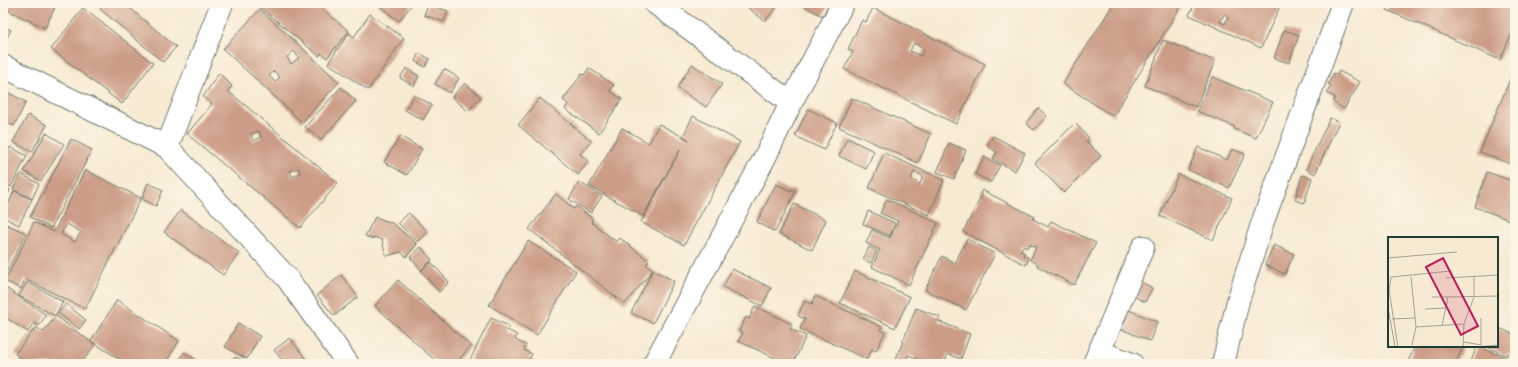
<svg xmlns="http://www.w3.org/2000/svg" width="1518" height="367" viewBox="0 0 1518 367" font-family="'Gentium Book Plus',serif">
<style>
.building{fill:#cc9d86;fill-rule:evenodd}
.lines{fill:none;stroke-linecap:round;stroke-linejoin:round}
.minor-casing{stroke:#6b7a6c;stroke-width:24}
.minor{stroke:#fff;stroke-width:22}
.inset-road{fill:none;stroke:#a1a593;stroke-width:1}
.view{fill:#c2185b;fill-opacity:0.15;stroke:#c2185b;stroke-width:2}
.inset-edge{fill:none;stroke:#1f3d34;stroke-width:2}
</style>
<rect width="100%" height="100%" fill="#fcf5e5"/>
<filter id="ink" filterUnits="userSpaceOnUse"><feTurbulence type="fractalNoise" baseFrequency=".025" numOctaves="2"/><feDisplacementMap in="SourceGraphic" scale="8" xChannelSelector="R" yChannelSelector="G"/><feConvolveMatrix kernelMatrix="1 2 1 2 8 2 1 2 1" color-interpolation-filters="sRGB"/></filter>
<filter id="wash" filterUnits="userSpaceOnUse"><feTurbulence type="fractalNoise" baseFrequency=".012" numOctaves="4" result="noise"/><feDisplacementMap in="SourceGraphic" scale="16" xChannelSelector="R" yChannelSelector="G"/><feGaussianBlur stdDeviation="0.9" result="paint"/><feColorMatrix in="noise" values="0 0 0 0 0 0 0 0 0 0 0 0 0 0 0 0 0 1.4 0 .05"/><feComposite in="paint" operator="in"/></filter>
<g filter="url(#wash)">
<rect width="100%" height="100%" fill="#f7ead3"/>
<g id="blocks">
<g class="building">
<polygon points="3,3 57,3 45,28 3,8"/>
<polygon points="105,3 124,3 176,47 163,62 100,9"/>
<polygon points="255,3 315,3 349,31 327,58 321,53 319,56"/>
<polygon points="380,3 413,3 399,21 378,5"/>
<polygon points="742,3 780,3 765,21"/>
<polygon points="807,3 829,3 823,16 805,7"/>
<polygon points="1114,3 1183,3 1113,116 1063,84"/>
<path d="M1195,3H1274L1280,6L1261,48L1189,15ZM1224,14L1228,17L1225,24L1220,22Z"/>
<polygon points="1390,3 1515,3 1515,26 1500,60 1387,10"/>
<polygon points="428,4 448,11 444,22 424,15"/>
<polygon points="83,8 153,63 122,104 51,49"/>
<path d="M873,8L985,64L956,124L844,69L853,52L848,49L862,20L866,22ZM914,43L924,49L921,56L910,51Z"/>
<path d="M260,9L339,82L302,122L223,49ZM294,51L299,58L291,64L287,57ZM274,71L280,77L275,82L269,76Z"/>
<polygon points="370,14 404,38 368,90 328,63 349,33 354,37"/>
<polygon points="3,26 11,30 3,45"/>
<polygon points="1284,30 1299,35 1289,63 1274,58"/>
<polygon points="1163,40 1215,61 1196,107 1145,86"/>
<polygon points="419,53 430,59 425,67 415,61"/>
<polygon points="692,64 722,84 706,107 677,88"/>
<polygon points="1515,67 1515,166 1480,152"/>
<polygon points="406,68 419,76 414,86 400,78"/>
<polygon points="589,68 614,85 610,91 622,99 599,133 565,109 568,104 563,100 582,74 584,75"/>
<polygon points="444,69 459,78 450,93 435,84"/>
<polygon points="1339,71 1360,82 1344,109 1333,102 1335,97 1327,93 1331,85 1328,84 1334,73 1337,75"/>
<path d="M219,73L232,86L228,91L338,183L300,228L187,134L212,104L203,97ZM259,131L261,137L253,141L251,134ZM298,168L300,173L292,177L290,171Z"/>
<polygon points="1212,77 1273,102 1256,138 1234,129 1235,127 1197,111"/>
<polygon points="465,83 481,97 468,111 452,97"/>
<polygon points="341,87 356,101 321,140 305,127"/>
<polygon points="3,90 26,102 14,126 3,121"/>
<polygon points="414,95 432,105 423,120 405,110"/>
<polygon points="540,98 591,141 580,154 589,161 578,175 518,125"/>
<polygon points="852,98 931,134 918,163 839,127"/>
<polygon points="1038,108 1047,116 1034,130 1026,123"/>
<polygon points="808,109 837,123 824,150 795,136"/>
<polygon points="28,115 47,125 32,152 13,142"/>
<polygon points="693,116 740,142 684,245 641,222 680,150 643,216 589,186 622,128 649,143 659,124 689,140 683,136"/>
<polygon points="1330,118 1339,122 1315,174 1306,169"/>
<polygon points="1075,123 1089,138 1086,141 1101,156 1064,193 1035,163"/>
<polygon points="46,133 64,144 41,181 24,171"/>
<polygon points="400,136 422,149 407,175 384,162"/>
<polygon points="993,136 1025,153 1015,171 993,159 997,152 987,146"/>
<polygon points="847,138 874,151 866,169 839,156"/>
<polygon points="71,139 92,150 51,228 30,217"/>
<polygon points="949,143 966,150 954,179 937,172"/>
<polygon points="10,147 27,156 11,187 3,183 3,160"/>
<polygon points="1198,147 1227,160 1232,149 1245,154 1229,188 1188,170"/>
<path d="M884,153L944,180L929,215L869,188ZM914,172L923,176L920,184L911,179Z"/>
<polygon points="984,157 1000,165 991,182 975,174"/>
<path d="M85,170L141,198L85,309L25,279L21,289L5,281L34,222L54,232ZM67,224L81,232L75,242L61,234Z"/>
<polygon points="1487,172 1515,182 1515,222 1475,207"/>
<polygon points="21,174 39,184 32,199 13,189"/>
<polygon points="1178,174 1232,198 1213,240 1160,216"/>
<polygon points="1302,175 1312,178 1304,203 1295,200"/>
<polygon points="579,182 602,196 591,213 569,199"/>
<polygon points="148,183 163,190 156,206 142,199"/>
<polygon points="776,184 791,191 792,189 796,191 775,232 757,222"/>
<polygon points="3,186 10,190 3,203"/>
<polygon points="982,190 1035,217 1033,219 1048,227 1051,221 1096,243 1074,285 1037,266 1038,264 1030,260 1036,247 1029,244 1027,248 1023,246 1020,251 1025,253 1023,255 1029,258 1026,265 963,232 982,195 980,194"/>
<polygon points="14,191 32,199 19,225 3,217"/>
<polygon points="556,194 574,209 576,206 593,219 591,222 617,242 620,238 649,261 646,264 653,270 674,281 653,323 631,313 653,270 625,304 529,229"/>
<polygon points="887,199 938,223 909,285 872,267 880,250 866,243 872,230 890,238 898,221 880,213"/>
<polygon points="794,204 826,220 812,250 779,234"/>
<polygon points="181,210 239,253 223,275 164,232"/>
<polygon points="868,211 895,223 890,236 863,224"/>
<polygon points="409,213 428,232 418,242 398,223"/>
<polygon points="375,217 392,223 417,244 406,257 401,252 386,256 382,240 374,237 372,239 365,236"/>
<polygon points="3,223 26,233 3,279"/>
<polygon points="967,239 995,254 966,310 925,290 942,256 955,263"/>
<polygon points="528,241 576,271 537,335 489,305"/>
<polygon points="1274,245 1294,254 1285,274 1265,265"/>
<polygon points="421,247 432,260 421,270 410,257"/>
<polygon points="869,247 877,251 871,263 863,259"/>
<polygon points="431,262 449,282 439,292 421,271"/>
<polygon points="732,269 771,288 762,306 723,287"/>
<polygon points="855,271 910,297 895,328 840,303"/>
<polygon points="341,275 358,297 334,316 317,295"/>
<polygon points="1136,279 1152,288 1145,302 1128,293"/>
<polygon points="398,280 471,346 455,364 439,364 375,306"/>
<polygon points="27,282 63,302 55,316 19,296"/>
<polygon points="3,286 46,315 39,326 34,323 28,332 3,316"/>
<polygon points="815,296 882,327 880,330 885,332 876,351 872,349 867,359 800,329 805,319 798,316 804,301 812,304"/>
<polygon points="117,300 179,341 165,364 127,364 91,341"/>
<polygon points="66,304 86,320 79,329 58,313"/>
<polygon points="755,306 792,324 790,329 806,336 793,364 780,364 774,361 775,358 738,341 743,333 739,331 746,317 749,319"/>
<polygon points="916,308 940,317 938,321 970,334 961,359 948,354 944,364 914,364 916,358 908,355 905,364 894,364"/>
<polygon points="1129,310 1157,322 1150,341 1121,329"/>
<polygon points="56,316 95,345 81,364 18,364 22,359 15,354 36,327 43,332"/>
<polygon points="491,318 509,326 507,330 517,335 515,340 526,345 524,350 532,354 529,359 535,362 534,364 477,364 470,360"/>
<polygon points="238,323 260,336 247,359 225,347"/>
<polygon points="1497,327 1515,335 1515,357 1507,353 1506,356 1486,346 1497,346"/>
<polygon points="290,338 310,364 285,364 274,350"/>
<polygon points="1415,346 1460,346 1463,347 1455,364 1407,364"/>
<polygon points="1477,346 1515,362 1515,364 1470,364"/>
<polygon points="184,352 203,364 177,364"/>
<polygon points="236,357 245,362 243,364 232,364"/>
</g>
</g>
</g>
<g filter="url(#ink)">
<use href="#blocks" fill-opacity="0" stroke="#6b7a6c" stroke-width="1"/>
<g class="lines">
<g class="minor-casing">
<g id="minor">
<polyline points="3,66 167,147 287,278 348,364"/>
<polyline points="791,103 843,3"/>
<polyline points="167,147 222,3"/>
<polyline points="1100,352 1132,364"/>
<polyline points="654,364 764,159 791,103 655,3"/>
<polyline points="1094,364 1143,247"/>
<polyline points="1223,364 1238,301 1263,221 1343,3"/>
</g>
</g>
<use href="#minor" class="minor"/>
</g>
</g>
<g transform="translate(1388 237)">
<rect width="110" height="110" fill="#f7ead3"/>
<path class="inset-road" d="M0,21L69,15M23,40L28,90L24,108M58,41L110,38M1,53L10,110M1,54L3,40L63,34L64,40M44,60H60M0,71L7,109M37,72L58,71M4,82L27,81M54,89L60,60L110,59M28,90L76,87M76,105L93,108V81M6,110H69M75,110L76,87L86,60V40M88,110L110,108"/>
<path class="view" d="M55,21L90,89L73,98L38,30Z"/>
<rect width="110" height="110" class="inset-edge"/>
</g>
<rect width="1518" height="367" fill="none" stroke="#fcf5e5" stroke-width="16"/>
</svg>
